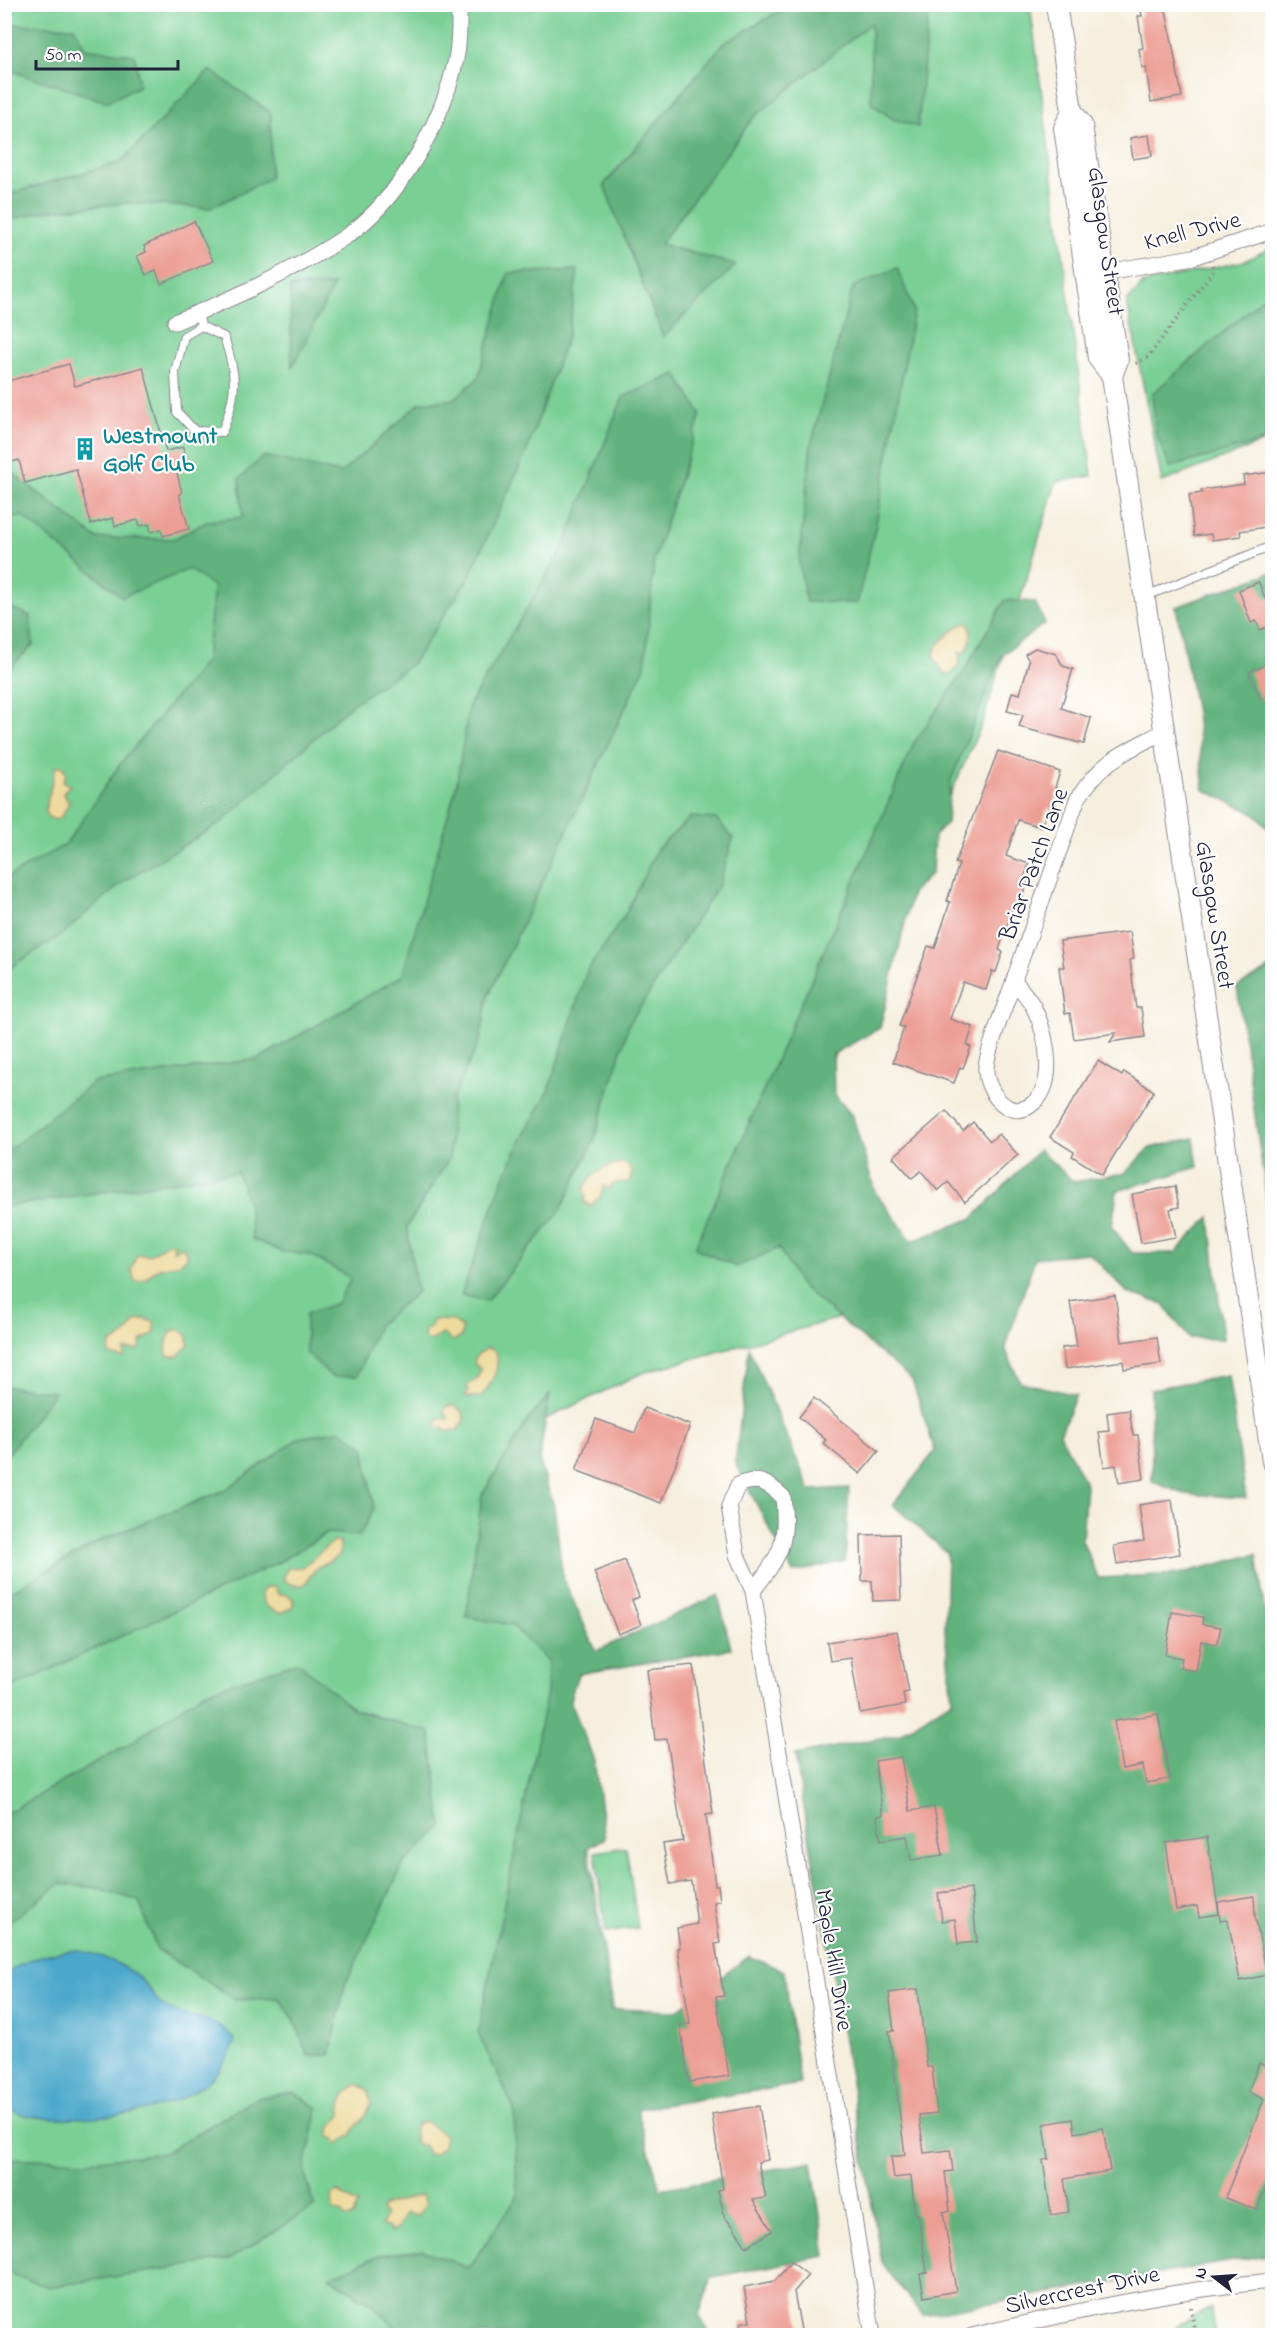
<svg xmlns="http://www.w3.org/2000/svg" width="1277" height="2340" viewBox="0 0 1277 2340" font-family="'Indie Flower',sans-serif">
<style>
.green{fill:#79cf94;stroke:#4e7868;stroke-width:1.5}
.forest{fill:#62b27e;stroke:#426a5c;stroke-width:1.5}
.sand{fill:#eeda9e;stroke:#887e6c;stroke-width:1.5}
.water{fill:#4ca8ca;stroke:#376582;stroke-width:1.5}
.building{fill:#ec9e94}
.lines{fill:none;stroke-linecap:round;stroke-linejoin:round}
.service-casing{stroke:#8c888c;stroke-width:10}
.minor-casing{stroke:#8c888c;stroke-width:17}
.tertiary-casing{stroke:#8c888c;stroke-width:22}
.path{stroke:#8c888c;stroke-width:4;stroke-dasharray:1.5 4.5;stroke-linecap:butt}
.service{stroke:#fff;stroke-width:8}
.minor{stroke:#fff;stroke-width:15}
.tertiary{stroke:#fff;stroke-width:20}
.labels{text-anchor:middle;stroke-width:4.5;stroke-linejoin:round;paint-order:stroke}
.street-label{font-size:24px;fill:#22223b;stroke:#fff}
.culture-label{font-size:24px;font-weight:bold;fill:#0d838f;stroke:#fff;text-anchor:start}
</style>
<rect width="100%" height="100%" fill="#fff"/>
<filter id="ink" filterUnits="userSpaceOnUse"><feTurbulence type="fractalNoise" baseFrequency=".0167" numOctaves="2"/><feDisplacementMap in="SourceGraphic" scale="12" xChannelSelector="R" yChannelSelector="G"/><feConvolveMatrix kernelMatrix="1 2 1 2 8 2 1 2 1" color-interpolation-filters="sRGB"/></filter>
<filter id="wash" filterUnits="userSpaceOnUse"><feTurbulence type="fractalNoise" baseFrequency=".008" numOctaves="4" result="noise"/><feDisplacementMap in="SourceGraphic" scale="24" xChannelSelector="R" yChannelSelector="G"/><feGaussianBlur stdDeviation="1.35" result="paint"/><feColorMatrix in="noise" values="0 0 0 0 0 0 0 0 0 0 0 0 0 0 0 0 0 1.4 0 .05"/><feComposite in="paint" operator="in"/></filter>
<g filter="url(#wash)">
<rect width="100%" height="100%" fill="#f6efde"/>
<g class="green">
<polygon points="445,4 447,9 456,4 1030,5 1092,476 1056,482 983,721 821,1086 904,1300 642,1373 529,1427 587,1837 664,2335 5,2336 5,5"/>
<polygon points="1272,247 1272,439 1162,482 1127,302 1144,283 1245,261"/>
<polygon points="626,1847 638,1928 606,1933 595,1852"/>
<polygon points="1211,2308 1216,2335 1177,2335 1176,2326"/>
</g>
<g class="forest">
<polygon points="790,5 929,5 918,127 893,119 871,103 871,23 753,118 660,244 736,265 663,337 604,185 723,44"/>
<polygon points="5,12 9,24 74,27 85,48 135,55 139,86 107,102 5,69"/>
<polygon points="210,70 271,113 270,178 211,208 127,203 45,211 5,221 5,195 121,162"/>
<polygon points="897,268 914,310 875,529 857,603 806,602 799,562 811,445 853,287"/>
<polygon points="578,270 568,334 528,448 468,579 413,663 350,706 221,823 123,882 61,935 5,971 5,879 66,844 121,763 206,661 214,587 189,569 122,597 22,516 5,520 5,476 14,474 96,538 174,539 208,521 243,517 239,479 264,456 341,473 420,403 454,399 478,378 508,273"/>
<polygon points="334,285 292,368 290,287"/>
<polygon points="1272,290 1272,439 1170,467 1156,433 1152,394"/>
<polygon points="676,374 701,414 654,560 645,666 488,997 480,1040 452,1100 450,1157 407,1227 417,1292 378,1325 357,1376 332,1377 306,1352 306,1314 337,1303 351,1278 310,1255 283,1252 252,1239 248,1203 237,1172 10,1206 5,1204 5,1153 94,1082 258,1059 402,976 456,787 469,705 563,548 623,397"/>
<polygon points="1272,572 1272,831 1253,813 1204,790 1196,712 1176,607"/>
<polygon points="1005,600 1035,602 1045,623 1001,656 950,783 947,823 934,836 932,873 912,893 880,1028 833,1054 834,1094 853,1117 875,1192 912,1241 973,1218 1039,1150 1074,1182 1125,1173 1150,1148 1194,1138 1198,1167 1117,1191 1112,1227 1132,1253 1175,1253 1210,1217 1223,1339 1189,1338 1163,1304 1128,1293 1089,1253 1035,1258 1005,1348 1020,1382 1076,1395 1060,1434 1086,1485 1082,1540 1098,1578 1178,1574 1257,1554 1272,1667 1272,2254 923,2315 882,2264 795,1755 900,1734 952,1700 945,1631 947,1553 893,1505 935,1451 912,1380 800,1285 779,1248 736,1267 695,1248 914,743 964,671"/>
<polygon points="5,605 30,616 33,645 5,673"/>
<polygon points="691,817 716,819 733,838 719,885 629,1024 594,1141 560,1211 487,1301 461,1295 503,1179 523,1136 548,1092 587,971 626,913 657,849"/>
<polygon points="1272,967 1272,1238 1237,987"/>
<polygon points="749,1348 810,1490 849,1488 845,1561 793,1573 735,1463"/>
<polygon points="1228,1375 1246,1498 1185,1494 1152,1482 1151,1389"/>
<polygon points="5,1386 55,1392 5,1458 4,1386"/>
<polygon points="550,1394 539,1459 554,1507 563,1578 596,1651 718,1595 731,1649 578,1674 570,1700 594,1760 605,1838 586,1849 611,2009 676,2011 749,1956 784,1971 800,2084 637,2109 660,2189 812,2162 826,2256 712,2277 699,2315 711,2336 403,2335 372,2304 329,2277 379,2255 423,2250 469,2268 517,2197 514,2109 478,2033 547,1692 548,1661 512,1625 466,1617 482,1495 528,1420"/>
<polygon points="340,1430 364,1446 374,1509 359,1536 327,1533 281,1561 5,1691 5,1595 101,1540 225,1490 299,1438"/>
<polygon points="298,1662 353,1709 430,1732 442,1826 404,1863 345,1985 330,2055 308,2056 294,2019 279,1998 235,2000 157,1949 139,1901 98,1888 60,1884 4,1925 5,1814 126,1746 204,1692"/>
<polygon points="293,2092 318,2108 304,2172 315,2206 230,2259 49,2287 5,2272 5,2158 87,2161 165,2153 256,2098"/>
</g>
<g class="sand">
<path d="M968,623C973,631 971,646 964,653L959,652L960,663L952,674L946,675C943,671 934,661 934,655C934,645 958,623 968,623Z"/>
<polygon points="56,766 63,766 66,774 63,782 70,785 63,793 69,803 61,817 55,820 48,817 45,811"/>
<path d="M623,1163L627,1164L632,1172L629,1182L614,1183L609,1189L604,1186L600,1197L589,1207L587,1203H583L586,1196L583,1190C589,1175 607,1164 623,1163Z"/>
<path d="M168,1243L175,1244L173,1250L185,1247V1252L188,1254C182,1267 171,1264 160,1268C149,1272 149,1282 135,1281L131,1269L137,1255H150Z"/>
<polygon points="145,1319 154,1322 155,1333 141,1341 139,1350 125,1350 124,1358 109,1355 110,1344 127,1333 136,1321"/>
<path d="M433,1320L454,1321L462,1328L461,1337L453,1341L443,1334C435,1336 433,1345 424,1338L425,1330L431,1327Z"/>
<path d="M180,1330L187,1335L189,1344L178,1356H168C164,1349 167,1334 174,1330Z"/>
<path d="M489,1348L496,1352C501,1367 491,1386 480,1397H467L465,1395L469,1391L467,1386L476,1380L481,1370L474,1363C476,1354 481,1351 489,1348Z"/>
<polygon points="447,1406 455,1406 463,1413 464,1420 458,1430 447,1431 435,1425 439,1418 448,1419 448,1416 443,1412"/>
<polygon points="340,1541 340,1555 316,1568 304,1585 292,1585 283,1579 288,1568 303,1567 331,1543"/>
<path d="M266,1587H275L278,1594H286L293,1599V1606L281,1613C269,1609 262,1606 262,1592Z"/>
<path d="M357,2084L368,2090L371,2104C367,2118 356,2123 351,2135L338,2144L335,2138H330V2129L341,2115C339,2103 346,2090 357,2084Z"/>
<polygon points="424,2121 445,2135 443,2146 434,2154 428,2154 424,2145 418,2145 414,2139 415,2125"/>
<polygon points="337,2192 357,2204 353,2217 345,2218 343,2213 333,2210 332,2196"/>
<polygon points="421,2195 426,2204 417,2216 405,2213 398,2228 391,2232 387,2227 381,2226 386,2215 381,2210 383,2206"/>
</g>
<path class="water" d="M79,1950C106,1957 129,1966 148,1987C153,1993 156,2001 162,2005C188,2023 216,2011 235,2041C213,2107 131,2117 71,2118C49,2118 23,2120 5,2106V1975C27,1957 51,1952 79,1950Z"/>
<g id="blocks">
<g class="building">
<polygon points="1140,4 1165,4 1182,97 1151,102 1146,68 1142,68 1139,49 1143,48 1138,16 1142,16"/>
<polygon points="1149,135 1152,156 1133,159 1130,138"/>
<polygon points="194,221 213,261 161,284 156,271 146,275 137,256 146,252 144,246"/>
<polygon points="69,364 75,386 143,367 166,451 183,447 189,469 177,473 182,493 179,494 189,529 163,536 161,529 151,532 149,524 140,526 138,520 115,526 113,518 91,524 76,469 25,483 19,460 4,464 4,382"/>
<polygon points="1272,472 1272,526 1240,531 1241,536 1212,540 1211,534 1194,536 1189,495 1202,493 1201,490 1244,484 1243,476"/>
<polygon points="1259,582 1265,599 1272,596 1272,625 1260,630 1256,621 1251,623 1239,590"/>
<polygon points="1035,648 1056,654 1063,666 1073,669 1061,708 1091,718 1084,744 1019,727 1023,715 1007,711 1012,692 1020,694 1029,661 1025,654"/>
<polygon points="1272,663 1272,695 1261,700 1249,672"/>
<polygon points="998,751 1060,772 1055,788 1059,789 1052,809 1048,808 1041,827 1018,820 1006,856 1029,864 1023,882 1027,883 1020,904 1016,902 1008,922 999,950 1003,952 996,972 992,971 986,990 963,982 950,1019 973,1027 967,1045 971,1047 963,1068 960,1067 954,1083 893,1062 904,1027 899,1026 928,946 935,948 950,902 947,901 959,864 955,863"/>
<polygon points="1130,932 1134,959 1130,960 1136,1008 1141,1008 1145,1037 1110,1042 1116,1033 1074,1039 1070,1013 1065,1014 1059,967 1064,967 1060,941"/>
<polygon points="1098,1061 1122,1076 1124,1072 1154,1091 1102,1175 1072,1156 1074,1152 1050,1137"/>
<polygon points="946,1111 963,1131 973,1122 990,1141 999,1134 1018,1155 965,1202 948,1182 938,1191 921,1171 912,1178 893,1157"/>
<polygon points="1175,1186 1179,1207 1170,1209 1176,1237 1141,1243 1132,1194"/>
<polygon points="1115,1295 1122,1342 1157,1337 1161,1364 1124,1369 1123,1361 1065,1369 1062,1348 1077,1346 1070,1302"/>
<polygon points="814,1398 879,1451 860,1474 823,1443 826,1440 799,1417"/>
<polygon points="644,1408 690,1425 661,1503 576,1470 596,1419 635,1433"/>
<polygon points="1129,1410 1133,1435 1138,1435 1144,1479 1119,1483 1116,1465 1104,1467 1099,1432 1109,1431 1107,1413"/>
<polygon points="1172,1500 1180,1554 1117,1564 1114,1546 1144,1541 1139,1505"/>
<polygon points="899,1534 901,1600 873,1601 872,1581 862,1581 861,1535"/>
<polygon points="625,1560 639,1597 632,1600 641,1625 618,1634 594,1572"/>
<polygon points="1172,1612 1203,1617 1202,1624 1221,1627 1217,1644 1201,1641 1196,1671 1180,1668 1182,1658 1165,1655"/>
<polygon points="897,1631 909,1692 903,1693 905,1705 860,1713 851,1658 830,1661 827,1642"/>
<polygon points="693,1665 713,1814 706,1815 715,1885 718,1885 720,1901 714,1902 720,1943 715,1944 724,1996 716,1997 729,2076 689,2082 680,2025 690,2024 678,1948 680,1948 677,1928 697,1924 691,1881 670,1884 663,1844 683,1841 667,1739 655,1740 647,1670"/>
<polygon points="1158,1714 1170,1779 1146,1783 1143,1765 1122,1769 1114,1721"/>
<polygon points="901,1757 910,1811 934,1807 943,1855 911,1860 907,1836 881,1840 877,1816 883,1815 875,1761"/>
<polygon points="1207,1837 1219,1914 1199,1917 1197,1906 1176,1910 1166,1843"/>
<polygon points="971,1889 977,1942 958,1944 955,1919 942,1921 938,1893"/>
<polygon points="1254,1896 1255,1916 1267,1975 1240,1981 1228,1920 1220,1921 1218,1902"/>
<polygon points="918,1989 927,2067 932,2067 937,2113 919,2115 924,2153 950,2150 953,2171 945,2172 950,2211 943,2212 956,2291 924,2297 920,2274 927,2272 918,2214 915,2215 911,2176 894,2178 891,2157 905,2155 889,2031 894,2031 889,1993"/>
<polygon points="1259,2063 1272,2069 1272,2171 1257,2210 1225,2198 1264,2099 1248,2092"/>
<polygon points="759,2106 768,2160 758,2162 766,2198 753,2200 772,2231 746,2247 733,2226 725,2218 718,2190 723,2189 712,2114"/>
<polygon points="1073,2119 1075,2133 1103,2128 1110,2171 1064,2179 1069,2212 1051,2215 1043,2160 1049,2159 1044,2124"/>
<polygon points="791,2262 808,2275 794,2292 801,2330 773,2336 742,2336 740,2323 750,2321 744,2287 775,2281"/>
</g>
</g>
</g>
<g filter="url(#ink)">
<use href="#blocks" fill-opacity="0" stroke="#8c888c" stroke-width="1.5"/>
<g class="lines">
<g class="service-casing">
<g id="service">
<path d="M198,312L201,326L224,337C237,376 238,392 222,432L195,431L177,412L175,372L184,336L201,326"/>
<polyline points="1146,596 1272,546"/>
</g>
</g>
<g class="minor-casing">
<g id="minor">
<polyline points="1095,274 1193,257 1272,231"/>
<path d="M175,322C234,298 292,272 345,237C399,201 443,121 456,59C460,41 459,22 459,4"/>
<path d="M1014,980L1077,800C1102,760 1123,753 1163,732"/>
<path d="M1014,980C1020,989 1028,997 1033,1006C1046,1032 1059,1085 1031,1105C1008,1122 984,1089 986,1067C988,1046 1007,1002 1014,980Z"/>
<path d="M753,1591C781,1554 788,1544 783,1497C767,1482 759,1477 738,1485L729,1506L737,1555L753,1591L873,2336"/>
<path d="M972,2336C1071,2312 1171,2290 1272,2281"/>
</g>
</g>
<g class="tertiary-casing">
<g id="tertiary">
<polyline points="1056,4 1072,111 1082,125 1118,360 1112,376"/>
<polyline points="1072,111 1064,128 1098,358 1112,376 1272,1461"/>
</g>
</g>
<g class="path">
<polyline points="1136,364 1148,357 1213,271 1212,265"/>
<polyline points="1191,2307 1195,2336"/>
</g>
<use href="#service" class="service"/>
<use href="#minor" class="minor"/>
<use href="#tertiary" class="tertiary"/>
</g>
</g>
<defs>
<g id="building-bare" transform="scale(1.8)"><path d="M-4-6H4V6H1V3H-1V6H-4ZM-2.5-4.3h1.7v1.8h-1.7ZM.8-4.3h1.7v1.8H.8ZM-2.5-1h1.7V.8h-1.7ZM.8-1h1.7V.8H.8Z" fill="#0f9aa8" stroke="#fff" stroke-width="2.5" paint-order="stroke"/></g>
</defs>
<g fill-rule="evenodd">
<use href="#building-bare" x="85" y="449"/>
</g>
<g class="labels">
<g class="street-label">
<text transform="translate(1192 230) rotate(-14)" y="8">Knell Drive</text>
<text transform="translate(1107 241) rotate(82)" y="8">Glasgow Street</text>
<text transform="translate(1033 864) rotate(-70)" y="8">Briar Patch Lane</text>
<text transform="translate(1216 915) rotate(81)" y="8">Glasgow Street</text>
<text transform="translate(835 1960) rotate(81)" y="8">Maple Hill Drive</text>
<text transform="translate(1082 2289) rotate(-12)" y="8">Silvercrest Drive</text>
</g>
<g class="culture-label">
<text x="103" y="443">Westmount<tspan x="103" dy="28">Golf Club</tspan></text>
</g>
</g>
<rect width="1277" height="2340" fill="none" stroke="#fff" stroke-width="24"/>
<g transform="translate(1214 2277) rotate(287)" stroke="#ffffff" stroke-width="4.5" paint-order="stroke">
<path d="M0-4.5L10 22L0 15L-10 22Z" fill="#22223b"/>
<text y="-9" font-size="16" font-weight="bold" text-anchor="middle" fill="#22223b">N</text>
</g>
<path d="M36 60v9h142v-9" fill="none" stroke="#22223b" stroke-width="3"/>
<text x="45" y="60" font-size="18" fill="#22223b" stroke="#ffffff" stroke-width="4.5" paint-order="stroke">50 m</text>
</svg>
